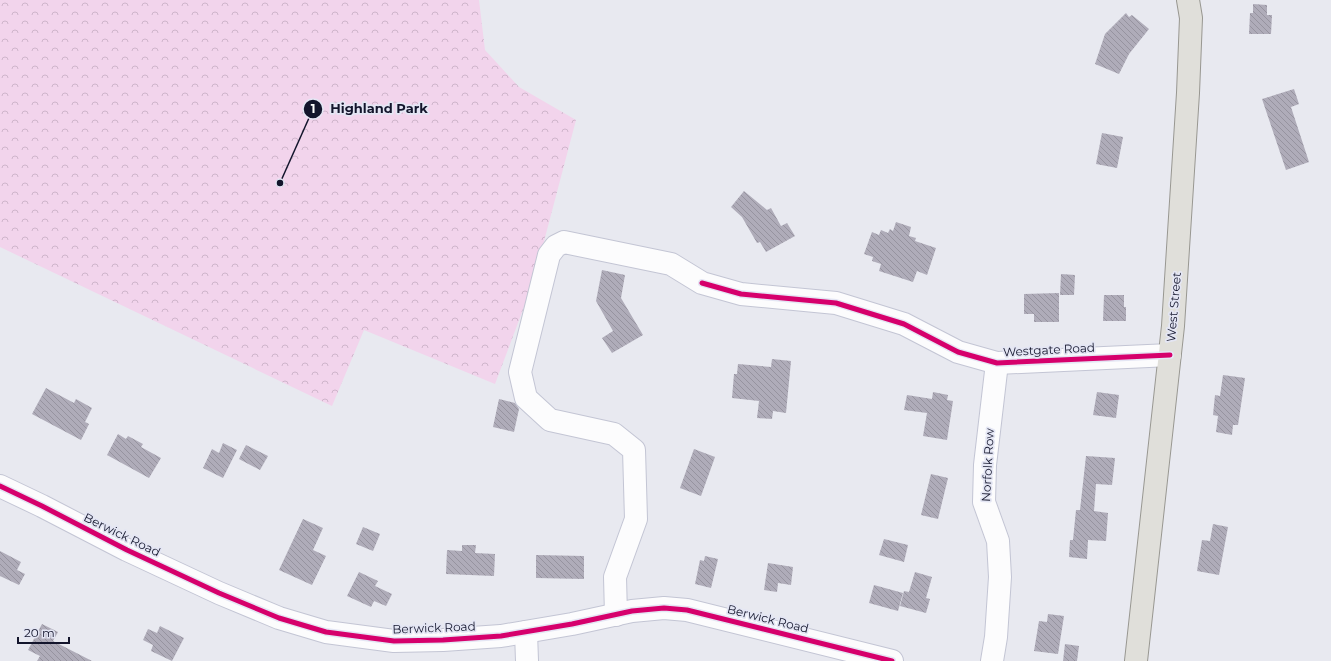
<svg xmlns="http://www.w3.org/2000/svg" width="1331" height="661" viewBox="0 0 1331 661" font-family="Montserrat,sans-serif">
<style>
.forest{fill:url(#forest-crowns)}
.building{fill:url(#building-back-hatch)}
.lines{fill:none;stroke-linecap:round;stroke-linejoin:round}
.minor-casing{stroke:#c3c5d4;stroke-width:24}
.major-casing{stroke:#989791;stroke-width:24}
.minor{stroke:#fcfcfd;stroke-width:22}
.major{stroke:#e0dfda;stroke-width:22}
.cycleway-casing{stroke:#e4e6f4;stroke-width:8}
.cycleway{stroke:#d6006c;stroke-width:5}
.labels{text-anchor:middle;stroke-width:3.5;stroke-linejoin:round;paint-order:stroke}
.street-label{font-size:12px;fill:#13152c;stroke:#e4e6f4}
.leader{fill:none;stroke:#13152c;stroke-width:1.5}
.callout-dot{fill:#13152c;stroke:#e4e6f4;stroke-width:1.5}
.mark-label{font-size:12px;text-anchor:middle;font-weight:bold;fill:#fff}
.callout-label{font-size:13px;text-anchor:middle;font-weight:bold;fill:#13152c;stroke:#e4e6f4;stroke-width:3.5;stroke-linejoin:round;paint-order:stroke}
</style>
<defs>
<pattern id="forest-crowns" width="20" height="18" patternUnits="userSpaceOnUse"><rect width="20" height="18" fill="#f2d4ec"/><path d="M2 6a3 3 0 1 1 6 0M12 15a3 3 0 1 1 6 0" fill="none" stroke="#cfb5cb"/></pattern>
<pattern id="building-back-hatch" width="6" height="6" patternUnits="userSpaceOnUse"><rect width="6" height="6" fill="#afacb9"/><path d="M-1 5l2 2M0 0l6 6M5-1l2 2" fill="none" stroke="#96939f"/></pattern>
</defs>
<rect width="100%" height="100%" fill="#e8e9f0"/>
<polygon class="forest" points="0,0 479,0 485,50 519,87 576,120 533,283 495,384 364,330 332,406 0,247"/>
<g class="building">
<polygon points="1253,4 1267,5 1267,15 1272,15 1271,34 1249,34 1250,13 1253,13"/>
<polygon points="1126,13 1129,17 1132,15 1149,29 1129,54 1119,74 1095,64 1105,34"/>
<polygon points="1294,89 1299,104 1291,107 1309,162 1286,170 1262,99"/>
<polygon points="1102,133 1123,137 1117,168 1096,164"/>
<polygon points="744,191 767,210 771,208 781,226 787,223 795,236 766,252 760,242 757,243 742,217 731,207"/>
<polygon points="896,222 911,227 909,236 916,238 915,241 936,248 927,275 917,271 913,282 879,271 881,264 872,261 873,257 864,254 872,232 879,235 881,230 888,233 890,229 893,231"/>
<polygon points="602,270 625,275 621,298 643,335 612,353 602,338 613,331 596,301"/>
<polygon points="1061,274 1075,275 1074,295 1060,295"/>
<polygon points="1059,293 1059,322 1034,322 1034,314 1024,314 1024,294"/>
<polygon points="1104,295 1124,295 1124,307 1126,307 1126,321 1103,321"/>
<polygon points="772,359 791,361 786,413 773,411 772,419 757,418 759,401 732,398 734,374 737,374 738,364 771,367"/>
<polygon points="1223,375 1245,378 1238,425 1233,425 1232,435 1216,432 1218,416 1213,415 1215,395 1220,396"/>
<polygon points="46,388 74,403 76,399 92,408 85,422 89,424 81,440 32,414"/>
<polygon points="933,392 948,395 947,400 953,401 947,440 923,436 927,413 904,410 907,395 932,399"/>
<polygon points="1097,392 1119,395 1116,418 1093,415"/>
<polygon points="499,399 515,403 519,409 514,432 493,427"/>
<polygon points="118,434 126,439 128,436 143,444 141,447 161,458 149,478 107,455"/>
<polygon points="223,443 237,450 223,478 203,468 212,449 219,453"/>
<polygon points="246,445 268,456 260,470 239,459"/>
<polygon points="694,449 715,457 701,496 680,488"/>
<polygon points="1086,456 1115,458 1112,485 1096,484 1094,511 1108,513 1106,541 1088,540 1087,559 1069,557 1070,540 1073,540 1076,510 1080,510"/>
<polygon points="931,474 948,478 938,519 921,515"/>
<polygon points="303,519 323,528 313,550 326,556 312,585 279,570"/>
<polygon points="1213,524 1228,527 1219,575 1197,571 1202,540 1210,541"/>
<polygon points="363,527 380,534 373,551 356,544"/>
<polygon points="884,539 908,545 904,562 879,555"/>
<polygon points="462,545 476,545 475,553 495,554 494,576 446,574 447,550 462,551"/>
<polygon points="0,551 21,562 17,570 25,574 19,585 0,576"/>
<polygon points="536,555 584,556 584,579 536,578"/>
<polygon points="705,556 718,559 711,588 695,584 700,560 704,561"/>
<polygon points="768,563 793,567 791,585 778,583 777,592 764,590"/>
<polygon points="359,572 378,581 375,586 392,594 386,606 374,601 371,607 347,596"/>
<polygon points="915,572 932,577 926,598 930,599 926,613 900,606 904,591 909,592"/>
<polygon points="874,585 903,593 898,611 869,603"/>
<polygon points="1048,614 1064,616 1058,654 1034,651 1039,621 1047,622"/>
<polygon points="42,624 58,632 53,641 92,661 37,661 40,656 28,650"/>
<polygon points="160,626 184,638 172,661 151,651 153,645 143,640 148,629 157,633"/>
<polygon points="1065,644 1079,646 1077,661 1063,661"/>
</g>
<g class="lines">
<g class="minor-casing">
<g id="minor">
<polyline points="0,486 42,506 127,550 219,593 279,618 326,632 394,641 443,640 501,636 572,624 632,611 664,608 687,610 892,661"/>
<polyline points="616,615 615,577 636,519 634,450 614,434 550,420 526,398 520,372 549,255 556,246 564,242 671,264 702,283 741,294 836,303 904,324 958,352 997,363 1170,355"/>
<polyline points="526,632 527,661"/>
<polyline points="992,661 996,637 1000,577 998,541 984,502 985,465 997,363"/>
</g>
</g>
<g class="major-casing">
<polyline id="major" points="1136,661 1173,326 1188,93 1191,18 1188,0"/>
</g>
<use href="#minor" class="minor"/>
<use href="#major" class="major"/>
<g class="cycleway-casing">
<g id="cycleway">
<polyline points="702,283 741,294 836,303 904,324 958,352 997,363 1170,355"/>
<polyline points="0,486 42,506 127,550 219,593 279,618 326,632 394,641 443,640 501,636 572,624 632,611 664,608 687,610 892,661"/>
</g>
</g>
<use href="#cycleway" class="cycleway"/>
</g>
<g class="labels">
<g class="street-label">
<text transform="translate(1174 307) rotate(-85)" y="4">West Street</text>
<text transform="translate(1049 350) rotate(-3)" y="4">Westgate Road</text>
<text transform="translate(988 465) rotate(-87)" y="4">Norfolk Row</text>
<text transform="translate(122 535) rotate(26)" y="4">Berwick Road</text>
<text transform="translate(768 619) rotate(14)" y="4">Berwick Road</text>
<text transform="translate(434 628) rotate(-2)" y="4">Berwick Road</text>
</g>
</g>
<path class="leader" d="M280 183L313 109"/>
<g class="callout-dot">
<circle cx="280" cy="183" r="4"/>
<circle cx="313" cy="109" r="10"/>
</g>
<g class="mark-label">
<text x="313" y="113">1</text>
</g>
<g class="callout-label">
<text x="379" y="113">Highland Park</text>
</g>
<path d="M18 637v6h51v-6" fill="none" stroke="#13152c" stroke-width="2"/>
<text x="24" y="637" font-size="12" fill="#13152c" stroke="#e4e6f4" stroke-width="3" paint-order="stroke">20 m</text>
</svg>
